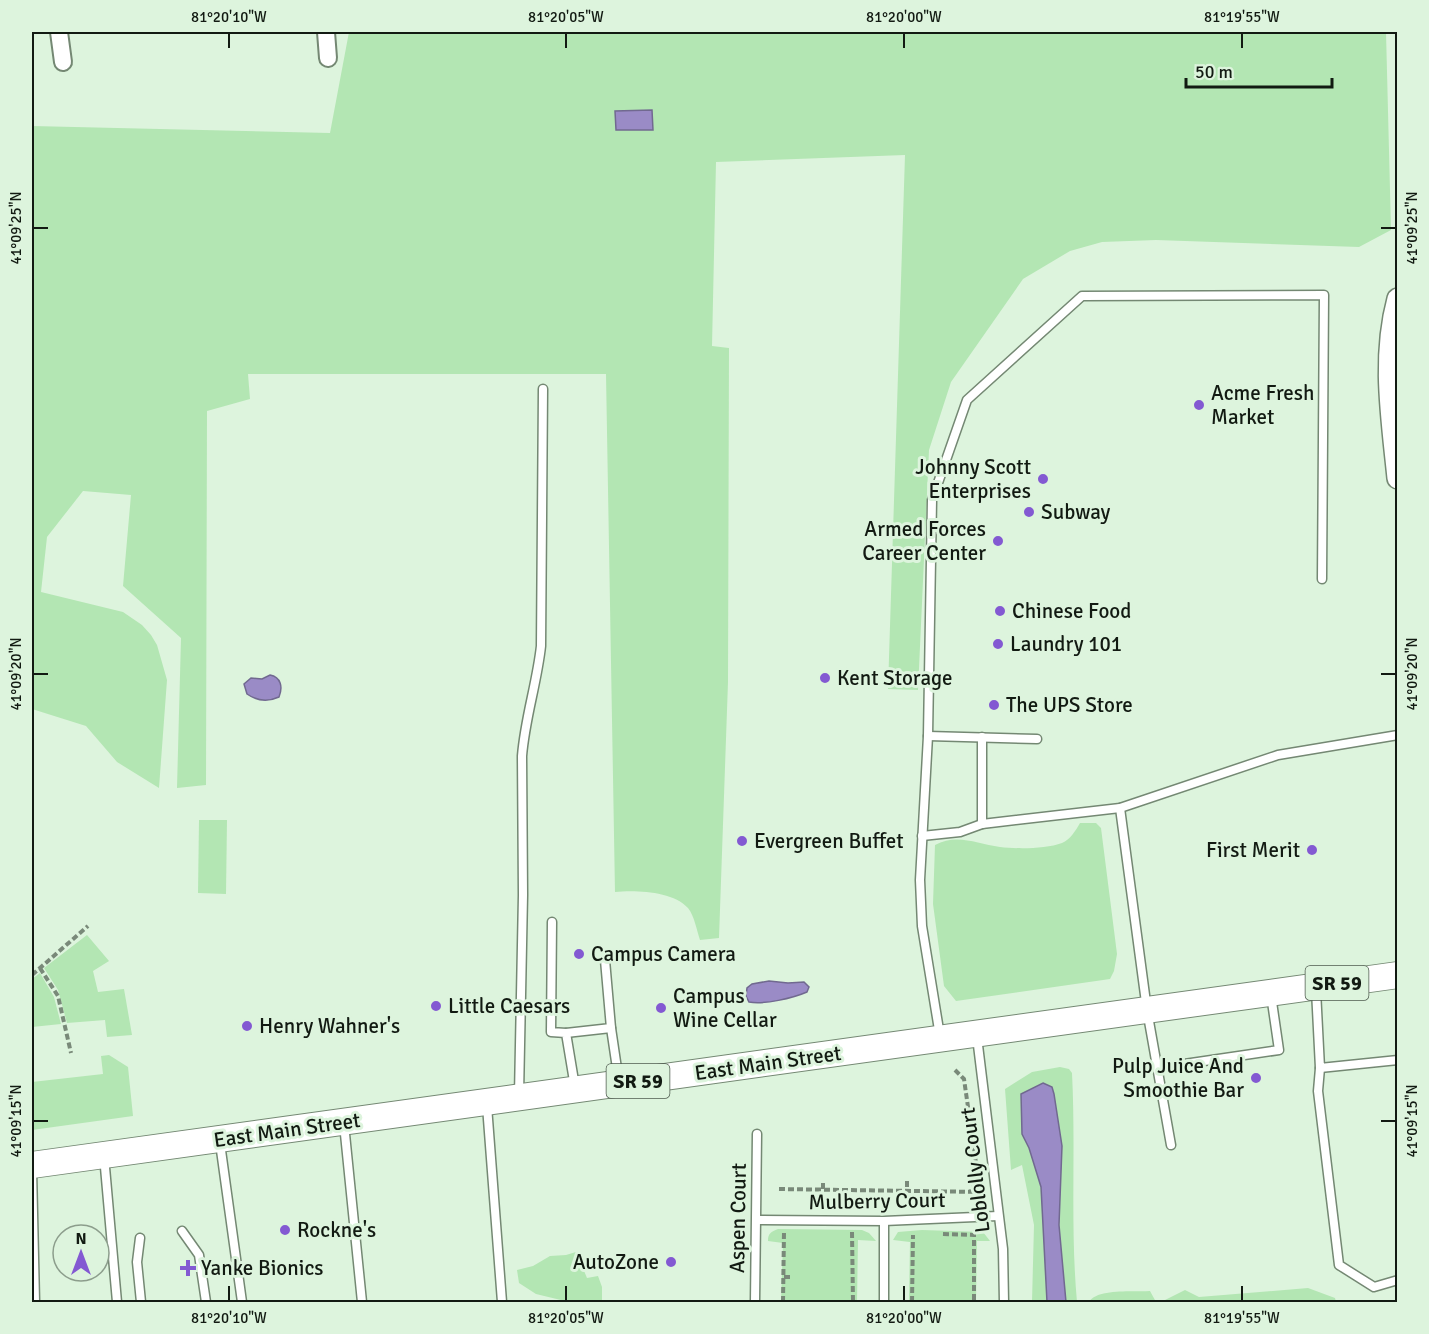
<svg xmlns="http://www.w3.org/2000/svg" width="1429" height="1334" viewBox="0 0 1429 1334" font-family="Signika,sans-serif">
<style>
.green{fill:#b3e6b3}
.water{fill:#9a8bc6;stroke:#716990;stroke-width:1.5}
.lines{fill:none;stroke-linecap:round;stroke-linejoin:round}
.service-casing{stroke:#748873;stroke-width:11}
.minor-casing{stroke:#748873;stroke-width:20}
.tertiary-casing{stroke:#748873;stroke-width:24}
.primary-casing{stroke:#748873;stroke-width:28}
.path{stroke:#798979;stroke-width:4;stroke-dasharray:6 3;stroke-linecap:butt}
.service{stroke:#fff;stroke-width:8}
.minor{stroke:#fff;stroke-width:16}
.tertiary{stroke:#fff;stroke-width:21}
.primary{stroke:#fff;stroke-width:26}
.ticks{fill:none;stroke:#121a12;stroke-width:2}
.poi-dot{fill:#8359d2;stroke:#ddf4dd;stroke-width:2}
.labels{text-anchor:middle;stroke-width:6;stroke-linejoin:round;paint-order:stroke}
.shield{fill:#ddf4dd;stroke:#4f5b4f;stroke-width:1.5}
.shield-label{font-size:20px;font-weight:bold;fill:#121a12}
.poi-label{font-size:21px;fill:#121a12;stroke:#ddf4dd;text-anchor:start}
.street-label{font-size:21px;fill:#121a12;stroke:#ddf4dd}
.neatline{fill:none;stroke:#121a12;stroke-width:2}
.ticks-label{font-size:15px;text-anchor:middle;fill:#121a12}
</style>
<rect width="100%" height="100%" fill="#ddf4dd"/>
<g class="green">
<path d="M349,32H1386L1391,230L1359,247L1156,240L1102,242L1070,251L1023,279L951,382L929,450L918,690L888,689L905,155L716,162L712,346L729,348L728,682L719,938L700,940C697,931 694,915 688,908C673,891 635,890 615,892L606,374H248L250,399L207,411L206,785L177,788L181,638L123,586L131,495L83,491L47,537L41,592L123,612L142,625L151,635L157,645L167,680L159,788L117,762L86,726L32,709V126L330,133Z"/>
<polygon points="199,820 227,820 226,894 198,893"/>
<path d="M1080,823H1096L1101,828L1117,954L1114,971L1110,979L956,1001L944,986L933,904L935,845C957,833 977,844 1000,847C1017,849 1046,849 1062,843C1070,840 1076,830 1080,823Z"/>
<polygon points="87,935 109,961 93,971 98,992 124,989 132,1035 107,1037 105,1020 67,1023 58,990 44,968"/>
<polygon points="40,973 54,997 61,1024 32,1027 32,979"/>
<polygon points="109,1055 128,1067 133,1116 32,1130 32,1082 103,1074 101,1056"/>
<path d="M1060,1067L1069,1069L1072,1073C1076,1150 1070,1225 1077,1302H1032L1034,1225L1022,1165L1011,1170L1005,1089L1032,1072Z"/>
<path d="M778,1229L862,1230L869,1233L876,1241L858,1240L857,1302H781L783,1243L768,1241C768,1233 771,1232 778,1229Z"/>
<polygon points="922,1230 983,1232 990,1241 977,1241 976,1302 909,1302 910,1242 893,1240 898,1232"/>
<polygon points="576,1252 583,1255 582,1266 587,1278 598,1276 602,1287 602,1302 569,1302 536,1294 519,1283 517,1270 533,1266 550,1256 566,1255"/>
<polygon points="1308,1288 1335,1298 1336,1302 1161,1302 1185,1290 1199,1297"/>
<path d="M1150,1291L1156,1302H1089C1097,1288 1134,1292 1150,1291Z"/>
</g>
<g class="water">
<polygon points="652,110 653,130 616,130 615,111"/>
<path d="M270,675C281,677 283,687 279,697C268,702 257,701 247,694L244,684L251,678L262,679Z"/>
<path d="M769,981L788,983L804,982L809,987L807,992C793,998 764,1005 749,1002L746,996L747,988L752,984Z"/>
<polygon points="1043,1083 1052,1087 1054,1094 1062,1146 1059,1225 1066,1302 1047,1302 1041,1187 1029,1148 1022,1134 1021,1094"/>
</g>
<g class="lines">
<g class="service-casing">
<g id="service">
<polyline points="928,736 1037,739"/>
<polyline points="982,737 982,824"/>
<polyline points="1120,808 1147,1010 1171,1145"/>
<polyline points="922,836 960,832 982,824 1120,808 1278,755 1398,735"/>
<polyline points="552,922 551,1032 566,1033 575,1087"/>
<polyline points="1316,990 1320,1068 1398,1060"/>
<polyline points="611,1028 619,1082"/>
<polyline points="566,1033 611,1028 605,960"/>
<polyline points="940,1036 922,926 920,880 928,736 932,500 967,400 1082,296 1324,295 1322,579"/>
<polyline points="977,1037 1003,1249 1004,1302"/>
<polyline points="1157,1068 1279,1050 1271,995"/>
<polyline points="1320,1068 1318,1091 1339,1265 1374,1287 1398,1280"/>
<path d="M519,1095L523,895L522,756C525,718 537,683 541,646L543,389"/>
<polyline points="487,1106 502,1302"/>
<polyline points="344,1124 362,1302"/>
<polyline points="220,1143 242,1302"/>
<polyline points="104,1156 117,1302"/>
<polyline points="32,1169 35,1302"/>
<polyline points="757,1220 884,1221 998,1216"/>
<polyline points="182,1231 199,1255 206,1302"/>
<polyline points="140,1238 137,1262 141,1302"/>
<polyline points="755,1302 757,1134"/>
<polyline points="884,1302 884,1221"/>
</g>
</g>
<g class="minor-casing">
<g id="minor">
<polyline points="59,32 63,62"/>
<polyline points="326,32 328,58"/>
</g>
</g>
<g class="tertiary-casing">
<path id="tertiary" d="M1398,299C1382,358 1392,418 1398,478"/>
</g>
<g class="primary-casing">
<polyline id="primary" points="32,1165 1398,975"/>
</g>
<g class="path">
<polyline points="40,968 58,996 71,1053"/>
<polyline points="32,975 88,926"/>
<polyline points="955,1070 964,1079 978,1177 971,1191"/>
<polyline points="907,1181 907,1190"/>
<polyline points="779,1189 983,1192"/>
<polyline points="823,1189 823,1180"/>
<polyline points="852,1232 853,1302"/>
<polyline points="943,1234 974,1235 974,1302"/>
<polyline points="784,1277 790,1277"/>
<polyline points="783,1302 784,1232"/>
<polyline points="912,1302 913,1235"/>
</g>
<use href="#service" class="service"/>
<use href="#minor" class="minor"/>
<use href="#tertiary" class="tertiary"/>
<use href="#primary" class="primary"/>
</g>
<path class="ticks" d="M229,33V48M566,33V48M904,33V48M1242,33V48M33,228H48M1381,228H1396M33,674H48M1381,674H1396M33,1121H48M1381,1121H1396M229,1286V1301M566,1286V1301M904,1286V1301M1242,1286V1301"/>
<g class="poi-dot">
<circle cx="1199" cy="405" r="6"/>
<circle cx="1043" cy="479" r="6"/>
<circle cx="1029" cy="512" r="6"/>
<circle cx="998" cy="541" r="6"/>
<circle cx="1000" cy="611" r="6"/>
<circle cx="998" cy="644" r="6"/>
<circle cx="825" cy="678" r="6"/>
<circle cx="994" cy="705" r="6"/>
<circle cx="742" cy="841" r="6"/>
<circle cx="1312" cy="850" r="6"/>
<circle cx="579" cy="954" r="6"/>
<circle cx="436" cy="1006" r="6"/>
<circle cx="661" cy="1008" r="6"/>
<circle cx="247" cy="1026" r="6"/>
<circle cx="1256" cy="1078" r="6"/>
<circle cx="285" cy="1230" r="6"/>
<circle cx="671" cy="1262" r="6"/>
<path d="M185 1259h6v6h6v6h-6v6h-6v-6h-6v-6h6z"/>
</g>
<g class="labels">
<g class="shield">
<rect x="1305.5" y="966" width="63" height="34" rx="4.5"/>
<rect x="606.5" y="1064" width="63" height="34" rx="4.5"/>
</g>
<g class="shield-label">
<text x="1337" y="990">SR 59</text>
<text x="638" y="1088">SR 59</text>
</g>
<g class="poi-label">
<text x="1211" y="400">Acme Fresh<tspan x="1211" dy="24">Market</tspan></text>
<text x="1031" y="474" text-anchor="end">Johnny Scott<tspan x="1031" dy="24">Enterprises</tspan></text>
<text x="1041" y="519">Subway</text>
<text x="986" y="536" text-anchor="end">Armed Forces<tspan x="986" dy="24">Career Center</tspan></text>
<text x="1012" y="618">Chinese Food</text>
<text x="1010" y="651">Laundry 101</text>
<text x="837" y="685">Kent Storage</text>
<text x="1006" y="712">The UPS Store</text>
<text x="754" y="848">Evergreen Buffet</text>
<text x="1300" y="857" text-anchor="end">First Merit</text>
<text x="591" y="961">Campus Camera</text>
<text x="673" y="1003">Campus<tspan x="673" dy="24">Wine Cellar</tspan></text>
<text x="448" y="1013">Little Caesars</text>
<text x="259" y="1033">Henry Wahner's</text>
<text x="1244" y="1073" text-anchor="end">Pulp Juice And<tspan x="1244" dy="24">Smoothie Bar</tspan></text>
<text x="297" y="1237">Rockne's</text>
<text x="659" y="1269" text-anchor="end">AutoZone</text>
<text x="201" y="1275">Yanke Bionics</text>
</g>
<g class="street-label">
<text transform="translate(768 1063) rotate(-8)" y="7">East Main Street</text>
<text transform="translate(287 1130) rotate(-8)" y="7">East Main Street</text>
<text transform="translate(975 1170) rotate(-97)" y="7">Loblolly Court</text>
<text transform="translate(877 1201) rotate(-1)" y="7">Mulberry Court</text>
<text transform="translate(738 1218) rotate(-89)" y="7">Aspen Court</text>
</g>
</g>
<rect width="1429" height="1334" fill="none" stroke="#ddf4dd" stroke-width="66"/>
<g transform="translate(81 1253)"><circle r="28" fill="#ddf4dd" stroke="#8c9d8c" stroke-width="1.5"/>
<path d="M0-4.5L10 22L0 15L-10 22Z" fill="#8359d2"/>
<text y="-9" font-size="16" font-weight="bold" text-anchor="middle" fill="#121a12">N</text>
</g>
<path d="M1186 78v9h146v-9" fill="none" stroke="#121a12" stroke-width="3"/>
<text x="1195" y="78" font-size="18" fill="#121a12" stroke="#ddf4dd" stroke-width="4.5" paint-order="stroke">50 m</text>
<rect x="33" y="33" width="1363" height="1268" class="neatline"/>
<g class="ticks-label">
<text x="229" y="22">81°20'10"W</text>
<text x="566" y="22">81°20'05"W</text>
<text x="904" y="22">81°20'00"W</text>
<text x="1242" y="22">81°19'55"W</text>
<text transform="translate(16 228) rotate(-90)" y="5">41°09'25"N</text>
<text transform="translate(1412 228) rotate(-90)" y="5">41°09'25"N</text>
<text transform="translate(16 674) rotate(-90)" y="5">41°09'20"N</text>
<text transform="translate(1412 674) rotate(-90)" y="5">41°09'20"N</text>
<text transform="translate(16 1121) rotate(-90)" y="5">41°09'15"N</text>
<text transform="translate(1412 1121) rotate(-90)" y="5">41°09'15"N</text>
<text x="229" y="1323">81°20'10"W</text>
<text x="566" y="1323">81°20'05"W</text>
<text x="904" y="1323">81°20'00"W</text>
<text x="1242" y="1323">81°19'55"W</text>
</g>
</svg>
